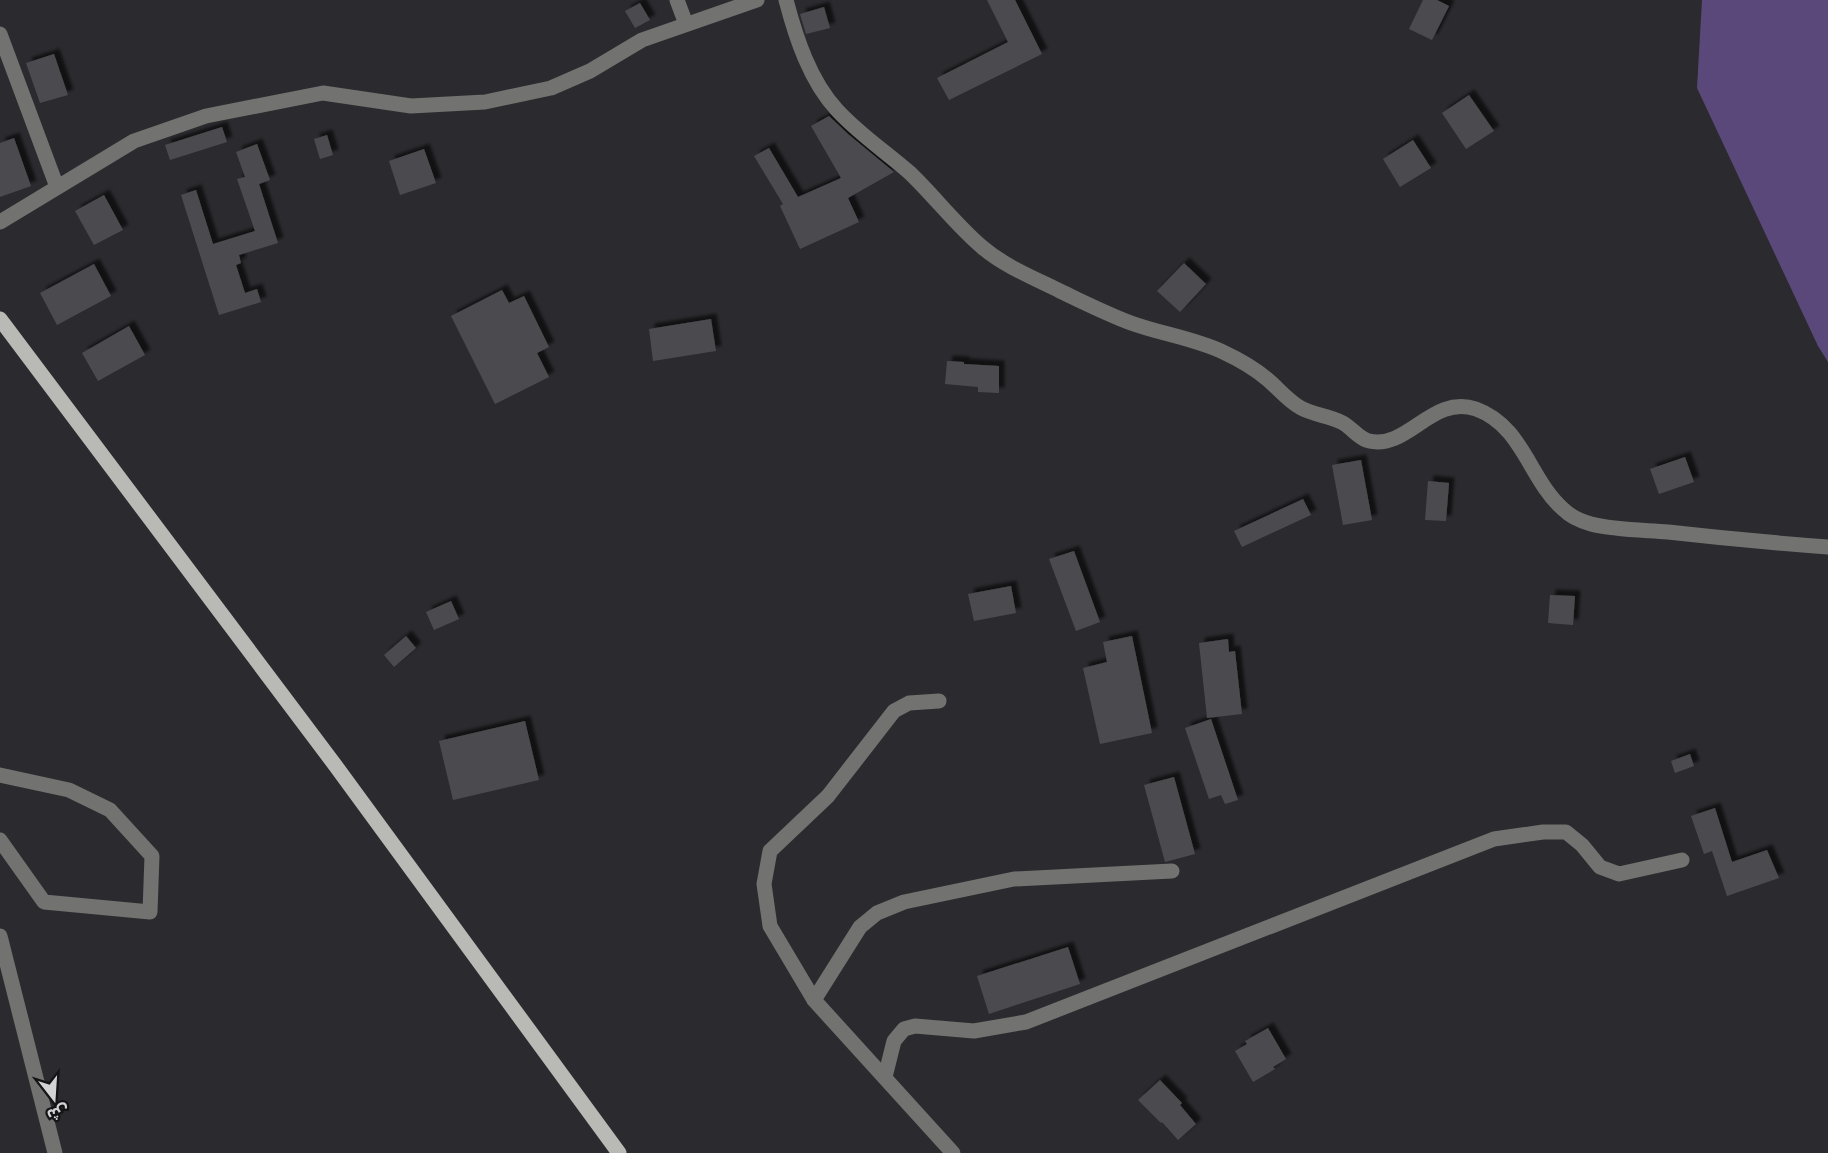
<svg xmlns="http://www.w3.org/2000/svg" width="1828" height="1153" viewBox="0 0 1828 1153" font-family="Roboto,'Noto Sans Arabic',sans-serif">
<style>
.forest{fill:#5b487a}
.building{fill:#4c4b4f;filter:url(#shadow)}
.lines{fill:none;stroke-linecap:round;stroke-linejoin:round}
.minor{stroke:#727270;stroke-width:15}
.major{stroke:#b9b9b5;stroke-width:15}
</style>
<defs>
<filter id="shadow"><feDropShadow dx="5.5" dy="-5.5" stdDeviation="1.5" flood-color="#0009"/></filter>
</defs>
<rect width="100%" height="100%" fill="#2b2a2e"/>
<polygon class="forest" points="1702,0 1828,0 1828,362 1818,346 1697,88"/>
<g class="building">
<polygon points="987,0 1015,0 1042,54 949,100 937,78 1008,42"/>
<polygon points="1423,0 1437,0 1449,6 1432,40 1409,29"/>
<polygon points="640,3 650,20 635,28 625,11"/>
<polygon points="824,7 830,28 806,34 800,14"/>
<polygon points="54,54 68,95 40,103 26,63"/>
<polygon points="1469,95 1494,131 1466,149 1442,113"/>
<polygon points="829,116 848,134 894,172 848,198 859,222 800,249 780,206 783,204 754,156 769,148 798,197 841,178 811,126"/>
<polygon points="222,127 227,142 170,160 165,145"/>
<polygon points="327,135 333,155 320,159 314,139"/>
<polygon points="14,138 31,186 0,197 0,143"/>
<polygon points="1413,140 1431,168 1400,187 1383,159"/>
<polygon points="257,144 270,180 259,184 278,243 239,255 241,263 236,265 245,293 257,289 261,302 219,315 181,195 196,190 213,244 255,231 237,179 245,177 236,152"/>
<polygon points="424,149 436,183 400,195 389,161"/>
<polygon points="104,195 123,230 94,245 75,211"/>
<polygon points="1184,263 1206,284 1180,312 1157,291"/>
<polygon points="94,264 111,296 57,325 40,293"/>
<polygon points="502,290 509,303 524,296 549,347 537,353 549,377 495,404 451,316"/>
<polygon points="711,319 716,351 653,361 649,329"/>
<polygon points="129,326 145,355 98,381 82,353"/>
<polygon points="947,361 964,362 964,364 999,366 999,393 978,392 978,387 945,384"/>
<polygon points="1685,457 1694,482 1659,494 1650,469"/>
<polygon points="1361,460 1372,520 1343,525 1332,465"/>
<polygon points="1428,481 1449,483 1446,521 1425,520"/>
<polygon points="1303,499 1311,515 1242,547 1234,531"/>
<polygon points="1074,551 1100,622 1076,631 1049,559"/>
<polygon points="1011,586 1016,613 974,621 968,594"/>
<polygon points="1550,595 1575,596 1573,625 1548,623"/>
<polygon points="451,601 459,619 434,630 426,612"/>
<polygon points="406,636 416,648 394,667 384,655"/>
<polygon points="1132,636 1152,733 1100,744 1083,668 1107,662 1103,642"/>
<polygon points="1228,639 1229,652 1235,651 1242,714 1207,718 1199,643"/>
<polygon points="1211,719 1238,800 1225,804 1221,795 1209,799 1185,728"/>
<polygon points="525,721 539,780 453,800 439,741"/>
<polygon points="1690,754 1694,766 1675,773 1671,761"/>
<polygon points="1174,777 1195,854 1165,862 1144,785"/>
<polygon points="1715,808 1732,862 1767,850 1779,878 1727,896 1712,851 1704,854 1691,816"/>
<polygon points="1068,947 1080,984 989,1014 977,976"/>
<polygon points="1268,1028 1286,1059 1273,1067 1275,1069 1253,1082 1235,1051 1247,1044 1245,1041"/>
<polygon points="1160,1080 1182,1103 1180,1105 1196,1124 1178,1140 1162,1122 1161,1123 1138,1100"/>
</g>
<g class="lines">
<g class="minor">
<polyline points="677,0 686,24"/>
<path d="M786,0C796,38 810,81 837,110C859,134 886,152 910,173C935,197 956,225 982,247C1004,266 1034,278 1060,291C1083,302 1107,314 1131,323C1161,334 1193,338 1223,352C1238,359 1254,368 1267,379C1278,388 1288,401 1301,408C1314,415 1330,416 1343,423C1352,428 1359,439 1369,441C1408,450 1432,394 1476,409C1523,426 1529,479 1563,509C1571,517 1580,521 1591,524C1615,530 1643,530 1668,532C1721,538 1775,543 1828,547"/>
<polyline points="0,34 57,187"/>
<polyline points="0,222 134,141 206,116 323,93 411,106 485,102 551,88 590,71 642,40 757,0"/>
<polyline points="939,701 909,703 894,711 828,796 770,851 764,884 770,926 814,1000 953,1153"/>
<polyline points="0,775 69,790 110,810 152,856 150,912 44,902 0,840"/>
<polyline points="0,936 55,1153"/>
<polyline points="814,1000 860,927 877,913 904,902 1014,879 1172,871"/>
<polyline points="885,1077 894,1041 904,1029 915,1026 974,1031 1026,1022 1494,839 1543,832 1566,832 1582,845 1600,867 1619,874 1682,860"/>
</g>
<polyline class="major" points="0,319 335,765 619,1153"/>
</g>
<g transform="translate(54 1099) rotate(163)" stroke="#141315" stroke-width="4.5" paint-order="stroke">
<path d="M0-4.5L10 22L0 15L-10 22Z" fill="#d3d2d4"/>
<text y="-9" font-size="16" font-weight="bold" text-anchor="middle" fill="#d3d2d4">ش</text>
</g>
</svg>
